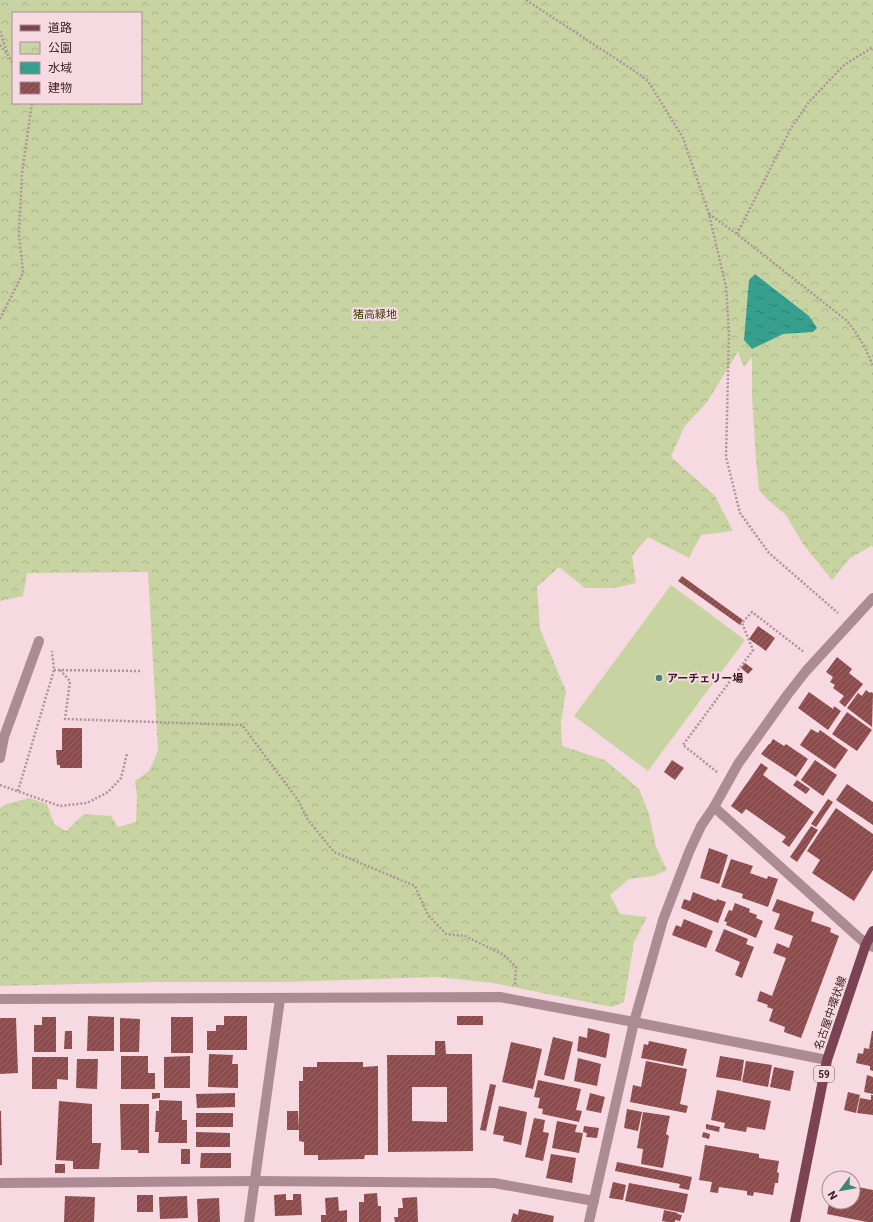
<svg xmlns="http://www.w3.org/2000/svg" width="873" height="1222" viewBox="0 0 873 1222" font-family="Roboto,'Noto Sans JP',sans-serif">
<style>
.grass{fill:#c7d4a1}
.park{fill:url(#park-crowns);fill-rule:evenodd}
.water{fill:url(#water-ripples)}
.building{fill:url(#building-hatch);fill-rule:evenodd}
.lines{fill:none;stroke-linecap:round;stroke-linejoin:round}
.path{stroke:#af939b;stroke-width:2.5;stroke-dasharray:2 2;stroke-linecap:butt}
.minor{stroke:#ad8b94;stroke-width:10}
.major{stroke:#7c4255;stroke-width:10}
.poi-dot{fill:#418578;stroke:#f6d9e1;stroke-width:1.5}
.labels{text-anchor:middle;stroke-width:4;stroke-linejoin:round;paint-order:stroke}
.shield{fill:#f6d9e1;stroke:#70555d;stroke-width:1}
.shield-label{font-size:10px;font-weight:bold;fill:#361c24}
.park-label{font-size:11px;fill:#343e05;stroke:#f6d9e1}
.poi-label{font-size:11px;font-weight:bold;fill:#361c24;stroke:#f6d9e1;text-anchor:start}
.street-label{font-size:11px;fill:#361c24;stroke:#f6d9e1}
</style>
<defs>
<pattern id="park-crowns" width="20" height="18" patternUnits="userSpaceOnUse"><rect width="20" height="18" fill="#c7d4a1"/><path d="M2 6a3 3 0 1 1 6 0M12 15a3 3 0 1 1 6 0" fill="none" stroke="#acb58a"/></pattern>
<pattern id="water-ripples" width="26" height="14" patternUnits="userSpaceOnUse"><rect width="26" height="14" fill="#369f8d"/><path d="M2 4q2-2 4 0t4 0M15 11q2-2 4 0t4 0" fill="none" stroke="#2e8173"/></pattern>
<pattern id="building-hatch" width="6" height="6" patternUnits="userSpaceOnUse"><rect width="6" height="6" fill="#8a4c4c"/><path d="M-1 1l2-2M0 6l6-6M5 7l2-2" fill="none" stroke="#986868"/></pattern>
</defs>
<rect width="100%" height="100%" fill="#f6d9e1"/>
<polygon class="grass" points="671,585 745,640 648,771 574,716"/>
<path class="park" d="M0,0H873V547L871,546L849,559L832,580L803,544L786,515L768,500L759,490L756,460L752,396V357L744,367L738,352L707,402L684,427L671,457L715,496L733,531L701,535L689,558L648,537L632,556L636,583L615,588H585L559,567L537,587L540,629L566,691L561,721L562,746L605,760L639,789L649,814L656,847L667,870L653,876L629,879L610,895L620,914L647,917L634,942L624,1002L612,1007L493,983L437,977L282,982H156L0,986V808L6,804L29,798L47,804L54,824L66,831L84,814L111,816L118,827L136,822L137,795L135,781L149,771L158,751L148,572L27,573L23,596L0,601ZM13,13H141V103H13Z"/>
<polygon class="water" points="755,274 809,316 817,328 813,332 783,334 752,349 744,340 749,280"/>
<g class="building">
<polygon points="682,576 743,620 740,625 678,581"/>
<polygon points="758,626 775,638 766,651 749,639"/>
<polygon points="837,657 852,669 849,673 863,684 845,707 839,702 844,696 833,688 835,685 830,682 833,677 826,672"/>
<polygon points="745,663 753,669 748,674 741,668"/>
<polygon points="866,690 870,693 871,692 873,693 872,727 847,708 858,693 862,696"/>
<polygon points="809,692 833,709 834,706 841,711 828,730 798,708"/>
<polygon points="847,712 872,730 857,751 832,734"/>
<polygon points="62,728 82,728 82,768 60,768 60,765 57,765 56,750 62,750"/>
<polygon points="811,729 818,733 820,730 848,750 835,769 800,745"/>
<polygon points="773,739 784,746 786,744 808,759 796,777 761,754 769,744 770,744"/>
<polygon points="672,760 684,768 675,780 664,772"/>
<polygon points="815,760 837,775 823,796 801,780"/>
<polygon points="761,763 768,768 763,775 814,812 789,847 782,842 786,837 746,809 742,814 731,806"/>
<polygon points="797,780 810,789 806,794 793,785"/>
<polygon points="847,784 873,802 873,825 836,800"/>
<polygon points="828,799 833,802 816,827 811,824"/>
<polygon points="836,808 873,834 873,870 854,901 812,873 820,860 807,851"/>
<polygon points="811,826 818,830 797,862 790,857"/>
<polygon points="709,848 728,855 719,884 700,878"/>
<polygon points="731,859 753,866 750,873 767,879 768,876 778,879 768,907 742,898 743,894 721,887"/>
<polygon points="693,892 716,901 717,899 726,902 718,923 681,908 684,899 690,901"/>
<polygon points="777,899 814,912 811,921 831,928 830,932 839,936 801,1038 784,1032 785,1027 769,1021 773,1009 767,1007 768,1005 757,1001 760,991 772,996 786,958 773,953 777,943 789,948 793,936 774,929 780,914 772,911"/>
<polygon points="735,903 750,909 749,912 757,915 756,918 763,921 756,938 726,925 727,922 724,921 729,910 732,911"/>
<polygon points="684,919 713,931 706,948 672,935 676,925 681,927"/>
<polygon points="724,929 748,939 746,944 754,947 742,978 735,975 740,962 715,951"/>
<polygon points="88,1016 114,1017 114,1051 87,1051"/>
<polygon points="224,1016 247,1016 247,1050 207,1050 207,1031 216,1031 216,1025 224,1025"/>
<rect x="457" y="1016" width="26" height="9"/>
<polygon points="42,1017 56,1017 56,1052 34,1052 34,1025 42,1025"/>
<rect x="171" y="1017" width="22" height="36"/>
<polygon points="0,1018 16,1018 18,1073 0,1074"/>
<polygon points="120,1018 140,1019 139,1052 120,1052"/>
<polygon points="588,1028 610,1034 606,1058 577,1051 579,1036 587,1038"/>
<polygon points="65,1031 72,1031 72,1049 64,1049"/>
<polygon points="872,1031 873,1031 873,1071 870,1070 870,1066 856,1063 858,1053 863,1054 864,1048 869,1049"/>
<polygon points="553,1037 573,1042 564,1080 544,1075"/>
<path d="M435,1041H445L446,1054H472L473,1151L388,1152L387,1055H435ZM412,1087H447V1122L412,1121Z"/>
<polygon points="649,1041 687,1049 683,1066 641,1058 644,1044 648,1045"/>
<polygon points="511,1042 542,1049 533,1089 502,1082"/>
<polygon points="209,1054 233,1055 232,1064 238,1064 238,1088 208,1087"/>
<polygon points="121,1056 148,1056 148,1073 155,1073 155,1089 121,1089"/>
<polygon points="190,1056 190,1088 164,1088 164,1057"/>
<polygon points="720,1056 744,1060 741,1081 716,1077"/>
<polygon points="32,1057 68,1057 68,1080 57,1079 57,1089 32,1089"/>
<polygon points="578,1058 601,1064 597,1086 574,1081"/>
<polygon points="77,1059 98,1059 97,1089 76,1088"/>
<polygon points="646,1061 687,1069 680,1104 688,1106 686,1113 630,1102 633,1085 641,1087"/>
<polygon points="746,1061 772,1065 768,1087 742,1082"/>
<polygon points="317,1062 363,1062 363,1067 378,1066 378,1155 365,1155 364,1159 318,1160 318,1155 304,1155 304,1142 299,1141 299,1081 303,1081 303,1067 317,1067"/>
<polygon points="774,1067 794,1071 790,1091 770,1087"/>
<polygon points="867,1075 873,1077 873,1094 864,1092"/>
<polygon points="538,1080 581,1089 576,1110 582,1111 579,1122 542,1114 543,1109 538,1108 540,1098 534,1097"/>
<polygon points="490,1084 496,1085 486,1131 480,1130"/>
<polygon points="717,1090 771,1101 765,1130 747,1127 746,1132 724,1128 725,1123 711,1120"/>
<polygon points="848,1092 860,1095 856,1113 844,1110"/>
<polygon points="152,1093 160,1093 160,1098 152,1099"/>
<polygon points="235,1093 235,1107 197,1108 196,1094"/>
<polygon points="590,1093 605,1097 601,1113 586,1110"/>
<polygon points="871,1095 873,1095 873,1115 857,1113 860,1098 871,1100"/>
<polygon points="159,1100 182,1101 182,1120 187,1120 187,1143 158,1143 159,1132 155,1132 156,1111 159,1111"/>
<polygon points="59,1101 92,1104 92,1143 101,1143 99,1169 73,1169 73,1161 56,1160"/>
<polygon points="120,1104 149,1104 149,1153 138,1153 138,1150 121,1150"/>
<polygon points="499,1106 527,1112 521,1145 503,1141 504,1136 493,1134"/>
<polygon points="627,1109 642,1112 638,1131 624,1128"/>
<polygon points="0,1111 1,1111 2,1165 0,1165"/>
<polygon points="287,1111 298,1111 299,1130 287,1130"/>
<polygon points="643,1112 670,1116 666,1134 669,1136 663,1168 641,1164 643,1149 637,1148"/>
<rect x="196" y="1113" width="37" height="14"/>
<polygon points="534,1118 545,1120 543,1132 549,1133 543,1161 525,1157"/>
<polygon points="557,1121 577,1125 575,1132 583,1133 579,1153 552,1148"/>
<polygon points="706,1124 720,1127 719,1132 706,1129"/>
<polygon points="584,1126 599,1128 597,1138 586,1137 587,1133 583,1132"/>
<polygon points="196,1132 230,1133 230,1147 196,1147"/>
<polygon points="703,1132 710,1134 709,1139 702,1137"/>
<polygon points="705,1145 759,1154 759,1158 779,1161 777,1172 779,1173 778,1183 775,1183 773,1195 754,1192 753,1196 747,1195 747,1191 719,1187 718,1193 710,1192 712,1182 699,1180"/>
<rect x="181" y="1149" width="9" height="15"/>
<polygon points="201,1153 231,1153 231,1168 200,1168"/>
<polygon points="551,1154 576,1158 572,1183 546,1178"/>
<polygon points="617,1162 692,1177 689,1190 679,1188 680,1184 615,1171"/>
<rect x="55" y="1164" width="10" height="9"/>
<polygon points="613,1182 626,1185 623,1200 609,1198"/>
<polygon points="629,1183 688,1194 684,1213 625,1201"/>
<polygon points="853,1186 873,1190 873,1222 867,1222 827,1214 829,1203 840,1205 840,1202 853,1202"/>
<polygon points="377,1193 378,1206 381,1206 381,1222 359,1222 359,1202 364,1202 364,1194"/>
<polygon points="286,1194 286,1200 293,1200 293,1194 301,1194 302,1215 275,1216 274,1195"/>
<rect x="137" y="1195" width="16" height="17"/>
<polygon points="65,1196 95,1197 94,1222 64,1222"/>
<polygon points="187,1196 188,1218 160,1219 159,1197"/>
<polygon points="338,1197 339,1211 347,1210 347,1222 321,1222 321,1215 326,1215 325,1198"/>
<polygon points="417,1197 418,1222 395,1222 394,1217 398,1217 398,1208 403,1208 402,1198"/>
<polygon points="219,1198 220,1222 198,1222 197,1199"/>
<polygon points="519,1209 554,1216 553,1222 511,1222 513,1213 518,1215"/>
<polygon points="664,1210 678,1213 677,1214 682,1215 680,1221 675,1220 675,1222 668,1222 662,1221"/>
</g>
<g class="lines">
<g class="path">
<polyline points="526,0 633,70 648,81 683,138 709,214 726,287 729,333 726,457 740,513 769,553 838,613"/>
<polyline points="0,31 8,55 13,64"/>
<polyline points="0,45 7,54"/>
<path d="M709,214L737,234L846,320C858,334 867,349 873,367"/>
<polyline points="737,234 791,128 809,102 844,65 873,47"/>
<polyline points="0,319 23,273 19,234 22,173 32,103"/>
<polyline points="54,670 140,671"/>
<polyline points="60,670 70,681 65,719 242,725 298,800 308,820 334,852 415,886 428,915 446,934 465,936 504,955 516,967 515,985"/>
<polyline points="717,772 683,745 753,650 742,623 752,612 804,652"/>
<polyline points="0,785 60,806 87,803 108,792 121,778 127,754"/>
<polyline points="18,791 54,670 52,651"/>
</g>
<g class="minor">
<polyline points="0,758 4,737 39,641"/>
<polyline points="714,807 866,944 873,947"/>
<polyline points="0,999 500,997 634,1022 827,1060"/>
<polyline points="0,1183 255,1181 494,1183 594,1201"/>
<polyline points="249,1222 280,999"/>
<polyline points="589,1222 634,1022 663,920 689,852 701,826 714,807 738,764 788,694 806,671 873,598"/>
</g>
<polyline class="major" points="795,1222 827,1060 866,944 873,931"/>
</g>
<circle class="poi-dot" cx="659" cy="678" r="4"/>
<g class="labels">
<rect class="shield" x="814" y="1066" width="20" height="16" rx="3"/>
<g class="shield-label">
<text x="824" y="1078">59</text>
</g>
<g class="park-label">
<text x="375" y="318">猪高緑地</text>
</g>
<g class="poi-label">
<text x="667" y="682">アーチェリー場</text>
</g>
<g class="street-label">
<text transform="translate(830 1013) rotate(-71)" y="4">名古屋中環状線</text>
</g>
</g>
<rect x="12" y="12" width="130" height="92" fill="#f6d9e1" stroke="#a98d95"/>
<rect x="20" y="25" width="20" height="6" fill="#7c4255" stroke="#a98d95"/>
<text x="48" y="32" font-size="12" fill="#361c24">道路</text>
<rect x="20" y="42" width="20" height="12" fill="url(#park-crowns)" stroke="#a98d95"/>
<text x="48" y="52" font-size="12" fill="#361c24">公園</text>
<rect x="20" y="62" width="20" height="12" fill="url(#water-ripples)" stroke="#a98d95"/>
<text x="48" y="72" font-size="12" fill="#361c24">水域</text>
<rect x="20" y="82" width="20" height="12" fill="url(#building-hatch)" stroke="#a98d95"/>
<text x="48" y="92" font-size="12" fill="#361c24">建物</text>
<g transform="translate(841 1190) rotate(238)"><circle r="19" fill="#f6d9e1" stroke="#a98d95"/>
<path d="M0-3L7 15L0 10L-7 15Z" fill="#418578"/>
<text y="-6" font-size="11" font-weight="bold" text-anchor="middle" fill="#361c24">N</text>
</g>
</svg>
